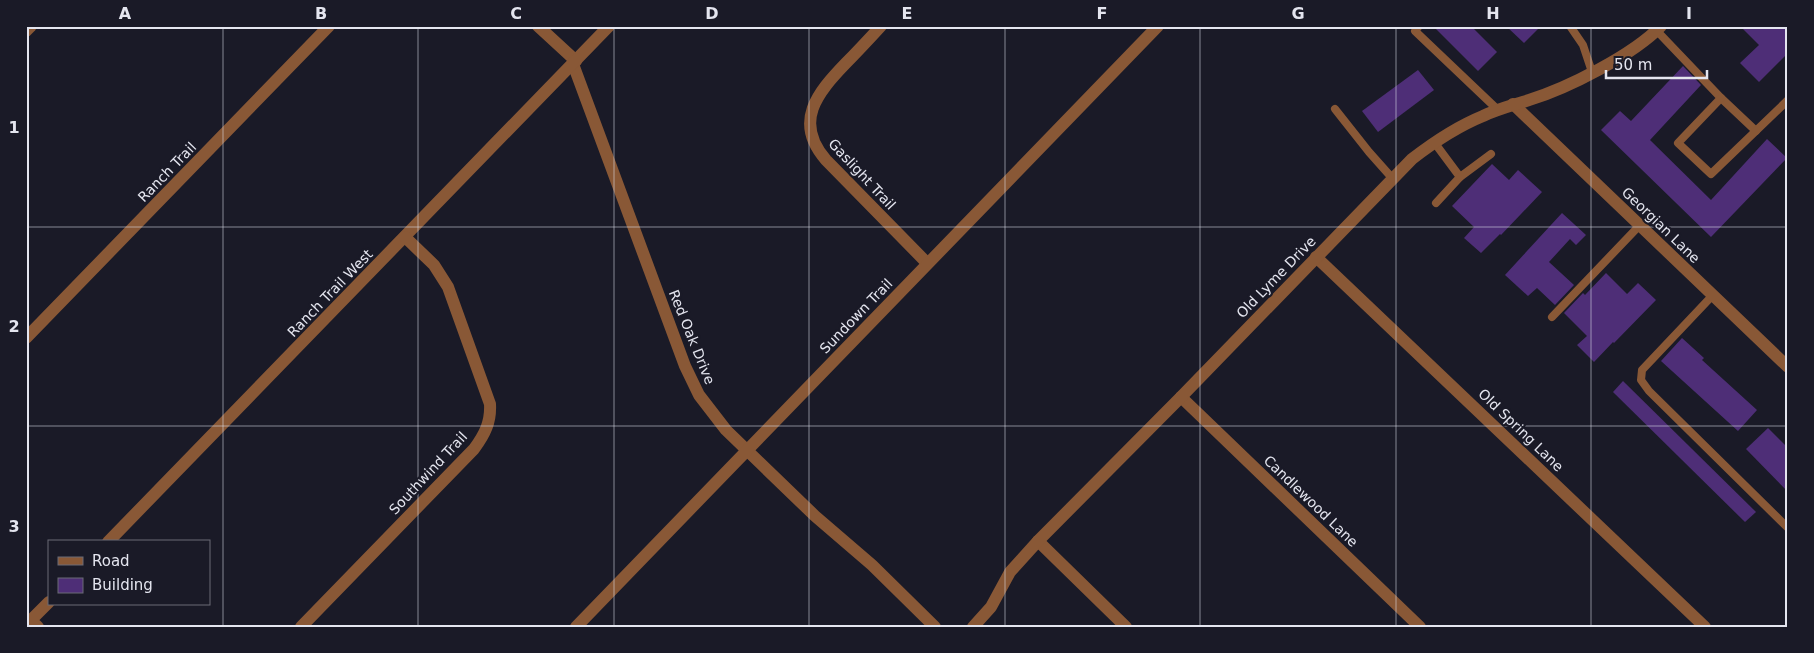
<svg xmlns="http://www.w3.org/2000/svg" width="1814" height="653" viewBox="0 0 1814 653" font-family="'DejaVu Sans',sans-serif">
<style>
.building{fill:#4e2e77}
.lines{fill:none;stroke-linecap:round;stroke-linejoin:round}
.service{stroke:#895836;stroke-width:8}
.minor{stroke:#895836;stroke-width:12}
.grid{fill:none;stroke:#e4e5ef;stroke-width:1;stroke-opacity:0.55}
.labels{text-anchor:middle;stroke-width:4.5;stroke-linejoin:round;paint-order:stroke}
.street-label{font-size:14px;fill:#e4e5ef;stroke:#1a1a27}
.neatline{fill:none;stroke:#e4e5ef;stroke-width:2}
.grid-label{font-size:16px;text-anchor:middle;font-weight:bold;fill:#e4e5ef}
</style>
<rect width="100%" height="100%" fill="#1a1a27"/>
<g class="building">
<polygon points="1433,26 1471,26 1497,52 1478,71"/>
<polygon points="1506,26 1541,26 1524,43"/>
<polygon points="1740,26 1788,26 1788,53 1759,82 1740,63 1759,45"/>
<polygon points="1683,66 1701,85 1650,140 1711,200 1767,139 1787,158 1711,237 1601,130 1620,111 1631,121"/>
<polygon points="1418,70 1434,90 1378,132 1362,111"/>
<polygon points="1492,164 1509,180 1518,170 1542,192 1501,235 1500,234 1481,253 1464,238 1474,227 1452,206"/>
<polygon points="1562,213 1586,235 1576,245 1570,239 1549,262 1574,285 1555,305 1537,288 1528,296 1505,275"/>
<polygon points="1606,273 1627,294 1638,283 1656,300 1614,343 1613,342 1594,362 1577,345 1587,336 1564,313 1583,293 1585,295"/>
<polygon points="1682,338 1704,358 1702,360 1757,410 1738,431 1661,361"/>
<polygon points="1623,381 1756,512 1745,522 1613,392"/>
<polygon points="1768,428 1788,448 1788,492 1746,449"/>
</g>
<g class="lines">
<g class="service">
<polyline points="1419,26 1415,31 1498,110"/>
<polyline points="1570,26 1583,45 1592,72"/>
<polyline points="1657,31 1721,98 1756,131"/>
<polyline points="1721,98 1678,143 1711,174 1788,100"/>
<polyline points="1335,109 1369,152 1393,179"/>
<polyline points="1434,142 1460,177 1436,203"/>
<polyline points="1460,177 1491,154"/>
<polyline points="1712,296 1642,370 1641,380 1649,391 1788,528"/>
<polyline points="1552,317 1639,226"/>
</g>
<g class="minor">
<polyline points="538,26 576,61"/>
<path d="M881,26C870,38 858,51 846,63C817,93 793,122 826,160L927,263"/>
<polyline points="26,31 31,26"/>
<polyline points="573,64 685,366 699,395 726,430 815,516 872,565 935,627"/>
<polyline points="1513,104 1788,367"/>
<polyline points="1316,257 1705,627"/>
<polyline points="26,338 329,26"/>
<polyline points="1181,397 1420,627"/>
<polyline points="1038,541 1126,627"/>
<polyline points="108,542 609,26"/>
<polyline points="38,627 31,620 49,602"/>
<path d="M301,627L474,449C485,434 491,422 490,404L448,287L434,265L405,237"/>
<polyline points="576,627 1158,26"/>
<path d="M973,627L991,607L1010,572L1038,541L1181,397L1412,159C1434,142 1456,127 1483,116C1498,109 1514,105 1529,100C1568,88 1633,55 1661,26"/>
</g>
</g>
<path class="grid" d="M223,26V627M418,26V627M614,26V627M809,26V627M1005,26V627M1200,26V627M1396,26V627M1591,26V627M26,227H1788M26,426H1788"/>
<g class="labels">
<g class="street-label">
<text transform="translate(167 172) rotate(-46)" y="5">Ranch Trail</text>
<text transform="translate(862 174) rotate(47)" y="5">Gaslight Trail</text>
<text transform="translate(1661 225) rotate(44)" y="5">Georgian Lane</text>
<text transform="translate(1276 277) rotate(-46)" y="5">Old Lyme Drive</text>
<text transform="translate(330 293) rotate(-46)" y="5">Ranch Trail West</text>
<text transform="translate(856 316) rotate(-46)" y="5">Sundown Trail</text>
<text transform="translate(692 337) rotate(68)" y="5">Red Oak Drive</text>
<text transform="translate(1521 430) rotate(44)" y="5">Old Spring Lane</text>
<text transform="translate(428 473) rotate(-47)" y="5">Southwind Trail</text>
<text transform="translate(1311 501) rotate(44)" y="5">Candlewood Lane</text>
</g>
</g>
<rect width="1814" height="653" fill="none" stroke="#1a1a27" stroke-width="55"/>
<rect x="48" y="540" width="162" height="65" fill="#1a1a27" stroke="#6b6b77"/>
<rect x="58" y="557" width="25" height="8" fill="#895836" stroke="#6b6b77"/>
<text x="92" y="566" font-size="15" fill="#e4e5ef">Road</text>
<rect x="58" y="578" width="25" height="15" fill="#4e2e77" stroke="#6b6b77"/>
<text x="92" y="590" font-size="15" fill="#e4e5ef">Building</text>
<path d="M1606 70v8h101v-8" fill="none" stroke="#e4e5ef" stroke-width="2.5"/>
<text x="1614" y="70" font-size="15" fill="#e4e5ef" stroke="#1a1a27" stroke-width="4" paint-order="stroke">50 m</text>
<rect x="28" y="28" width="1758" height="598" class="neatline"/>
<g class="grid-label">
<text x="125" y="19">A</text>
<text x="321" y="19">B</text>
<text x="516" y="19">C</text>
<text x="712" y="19">D</text>
<text x="907" y="19">E</text>
<text x="1102" y="19">F</text>
<text x="1298" y="19">G</text>
<text x="1493" y="19">H</text>
<text x="1689" y="19">I</text>
<text x="14" y="133">1</text>
<text x="14" y="332">2</text>
<text x="14" y="532">3</text>
</g>
</svg>
